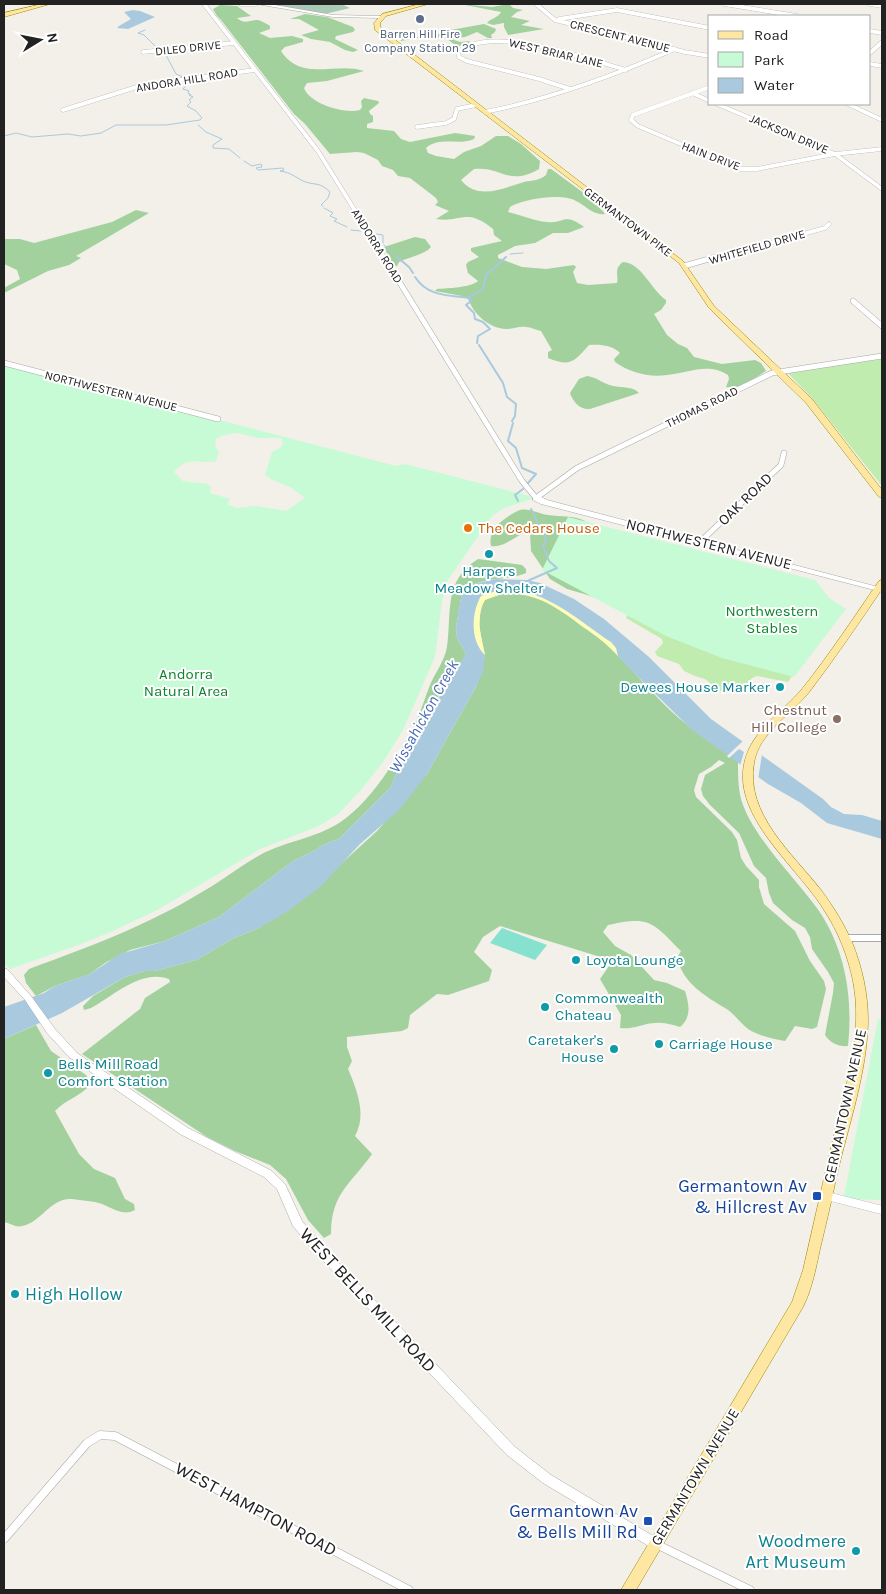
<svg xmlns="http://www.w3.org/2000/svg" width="886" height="1594" viewBox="0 0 886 1594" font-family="Karla,sans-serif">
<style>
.grass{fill:#c1ecaf}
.forest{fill:#a2d19d}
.sand{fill:#fffeb9}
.cemetery{fill:#a9cbb5}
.park{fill:#c7fbd5;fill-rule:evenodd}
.pitch{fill:#86e1cf}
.water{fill:#a9c9df}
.pier{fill:#f2f0e8}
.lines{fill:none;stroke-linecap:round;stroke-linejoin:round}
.stream-far1{stroke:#a9c9df;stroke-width:1}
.stream{stroke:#a9c9df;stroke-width:2}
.minor-far3-casing{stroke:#a9a9a9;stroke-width:4.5}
.minor-far2-casing{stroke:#a9a9a9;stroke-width:6}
.minor-far1-casing{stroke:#a9a9a9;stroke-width:8}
.minor-casing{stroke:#a9a9a9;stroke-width:9}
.tertiary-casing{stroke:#a9a9a9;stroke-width:1}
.primary-casing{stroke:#9f8800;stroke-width:1}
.minor-far3{stroke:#fff;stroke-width:4}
.minor-far2{stroke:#fff;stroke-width:5}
.minor-far1{stroke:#fff;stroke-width:6}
.minor{stroke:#fff;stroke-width:8}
.tertiary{fill:#fff;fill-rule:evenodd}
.primary{fill:#fde7a2;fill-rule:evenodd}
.service-dot{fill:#5c6f8a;stroke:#fff;stroke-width:2}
.food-dot{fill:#e8710a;stroke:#fff;stroke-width:2}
.culture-dot{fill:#0f9aa8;stroke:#fff;stroke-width:2}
.education-dot{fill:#8d6e63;stroke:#fff;stroke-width:2}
.transit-dot{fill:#1a4fb4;stroke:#fff;stroke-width:2}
.labels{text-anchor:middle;stroke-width:4;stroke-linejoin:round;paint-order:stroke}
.far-service-label{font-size:12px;fill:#4e5e75;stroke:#fff}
.far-street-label{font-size:12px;fill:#222;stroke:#fff}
.street-label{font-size:15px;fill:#222;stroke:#fff}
.food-label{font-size:15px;fill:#c56008;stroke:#fff;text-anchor:start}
.culture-label{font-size:15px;fill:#0d838f;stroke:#fff;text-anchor:start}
.park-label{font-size:15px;fill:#0a852c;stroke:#fff}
.education-label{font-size:15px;fill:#785e54;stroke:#fff;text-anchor:end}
.water-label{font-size:16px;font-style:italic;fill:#4b6cb4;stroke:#fff}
.near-transit-label{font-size:18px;fill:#164399;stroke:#fff;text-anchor:end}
.near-culture-label{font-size:18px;fill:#0d838f;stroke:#fff;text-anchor:start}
.near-street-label{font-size:18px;fill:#222;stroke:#fff}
</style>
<rect width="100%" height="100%" fill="#f2f0e8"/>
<g class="grass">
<polygon points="882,359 882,486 812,398 787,372"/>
<polygon points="629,611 812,645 788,682 757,676 752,678 739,692 729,693 714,689 710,683 705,679 695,676 684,671 679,664 657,656 655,652 663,643 662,639 626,618"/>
</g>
<g class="forest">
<path d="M460,4L492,7L509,4L513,8L523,10L517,12L511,17L530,21L521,25L544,29L508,35L504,27V23L493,25L487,23C491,18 498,18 501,12Z"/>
<path d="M220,5L237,6L251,16L237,18C245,25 249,20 258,20C262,21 267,24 270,26V29L259,33L270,38L292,36L303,39V42L285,47L281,51C302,83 336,61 364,71L327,81L307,83L304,88C310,104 344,114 360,110L362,107L361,101L364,98L378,101L379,103L369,111L370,114L373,116V122L367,124V128L394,131L401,139L410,142L455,133L475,136L474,139C458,146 440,136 426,148L428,153L436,156L454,159L464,152L481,146L496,136H508L521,144L540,161L539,169C508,187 502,166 474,169L461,180C478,201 503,188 524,182C533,180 539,181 546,175L548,169H551L596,202L605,214C593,216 584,204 574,200C561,193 522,199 510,207L508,212C521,215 535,221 547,222C565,224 563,212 584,227L568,233H553L535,243L515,246L498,255V258L522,267L546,269L574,265L576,267L573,272L577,283L588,285L617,283C619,276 613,269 623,262C642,263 651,290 666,300V303L661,310L654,314L667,335L678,344L687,348L694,357L722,364L755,360L761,363L766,371C755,378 739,390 726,387L729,379L728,375C708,362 688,373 667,375C649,378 629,372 615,362L614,359L620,353C612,345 600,344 589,345C574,362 570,367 548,358V352L552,350L541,331C536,330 531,327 526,327C519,326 513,329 506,329C488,328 474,314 468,299L462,296L435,291L437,289C448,288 470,288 478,281L468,273L466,265L468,262L479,257L471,251V248L502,241L494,235L493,229C466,207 462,223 436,219L449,211L435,205L438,202L436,198L410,178L398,176L393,170L382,166L378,160L364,153L357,152L330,154L305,124L294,114L221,20L217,16L213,9Z"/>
<polygon points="305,14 327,17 353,27 355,30 353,32 336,36 335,39 358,50 353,52 345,50 330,42 311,39 301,35 319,30 299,19 290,19"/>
<path d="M484,24L496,29L495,32L491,35L492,38H488L477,32L465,37L454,38V40L460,42L470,41L469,43L458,47L443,36L432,39L423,37L401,41L400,39C410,37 440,36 445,31Z"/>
<polygon points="136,210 149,213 76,256 81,258 69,265 48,271 4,293 4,288 20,279 17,270 4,264 4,239 20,239 34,243 112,222"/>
<path d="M415,237L425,239L431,247C424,255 409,257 399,262L397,266H393L384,247Z"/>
<path d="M587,376C597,377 603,384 613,386C622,388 633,386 639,393L590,409C580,410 573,402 570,393L579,379Z"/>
<path d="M520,510C531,508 538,514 548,515C561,517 573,515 585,521L601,599L567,589L550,579L531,551L530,533C516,532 508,548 491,546C487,529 506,516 520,510Z"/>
<path d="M478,559L522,565L526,569V573C509,581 473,576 462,593L456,627L457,638L466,654L452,678L441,692L427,718L421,734L395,776L391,787L339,839L325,844L314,851L293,861L219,917L165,941L130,950L105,963L90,974L55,986L36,996L26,983L24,975L29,969C89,947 148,925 202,892C222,881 240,866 260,855C287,840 321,838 346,818C372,798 392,766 408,737C418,721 423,703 430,685C435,673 445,660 447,647C452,612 443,581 478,559Z"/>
<path d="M505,593C575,594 625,667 671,711C691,730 715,745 738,761C738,774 738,787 741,799C752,837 796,878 819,911C846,951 853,999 848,1046C839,1047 830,1043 825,1035L833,993L834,983L828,972L812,949L810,937L805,928L792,920L773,903L769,893L766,878L754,866L739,833L710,805L703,796L701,789L705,775L725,763L719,760L711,767L699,774L694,790L696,797L732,832L737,840L741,858L746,866L759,880V887L764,904L795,931L810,961L824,981L826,989L817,1027L812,1029L795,1026L785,1041C773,1039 759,1036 748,1029C740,1023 734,1013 725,1008C705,996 683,983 677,958L681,951C653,923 651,915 608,925L603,932L615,946L631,955L654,980L667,983L685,991C689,1004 692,1017 680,1027C673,1025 664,1022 656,1023C643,1023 633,1030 620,1028L621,1015L600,979L609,966L607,959L500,926L483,937L474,952L492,970L489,981L448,995L437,994L410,1015L408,1028L402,1031L347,1037V1047L352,1061L348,1069C357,1090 367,1115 355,1136L372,1154C351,1184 331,1193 331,1234L324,1238L308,1220L286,1179L270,1165L235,1151L207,1137L82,1054L140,1009L145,998L170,982L169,979C140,969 114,996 91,1008L84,1010L83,1006L93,996L125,977L145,971H155L196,960L234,938L259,928L342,863L377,831L427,774L477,685L485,655L479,626L481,606L485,600Z"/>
<path d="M36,1025L51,1051L86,1075L91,1084C81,1096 65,1100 55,1111L79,1154L94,1169L115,1178L125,1199L134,1204L135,1210C121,1218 108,1204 95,1202C88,1201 79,1200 72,1199C51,1197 42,1222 22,1226C16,1228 10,1223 4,1222V1039Z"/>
</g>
<path class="sand" d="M495,591C547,588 571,615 611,642L616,648L618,656C608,644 596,636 583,627C554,605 522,582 485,600C475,617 481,637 485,655C470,641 471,613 481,596Z"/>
<polygon class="cemetery" points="267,4 341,4 350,8 325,14"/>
<g class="park">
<path d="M4,364L396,466L405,464L529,496L532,499L504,508L492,516L448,580L442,600L435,657L403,730L383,762L361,790L338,814L319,826L260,849L159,909L113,931L81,944L10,969L4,964ZM237,433L259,438H281L283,443L280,448L272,452L265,475L272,480L290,487L305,498L286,511L257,506L237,508L227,504L230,499L210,493L211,487L208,484L183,481L174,472C188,455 199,465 216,461L219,452L215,446L216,439L224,435Z"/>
<polygon points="568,517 815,580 829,598 846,609 794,677 722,658 666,636 542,570"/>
<polygon points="878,1019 882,1019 882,1200 849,1199 844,1196"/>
</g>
<polygon class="pitch" points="502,928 547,945 535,960 490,943"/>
<g class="water">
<polygon points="133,10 140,11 155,17 128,29 117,28 119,26 131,19 124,12"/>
<path d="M496,579L527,580L540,583L574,599L604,619L649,657L711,719L823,799L831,807L844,814L862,815L882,821V839L827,823L801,803L768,784L691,729L630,669L618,656L616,648L611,642C573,617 530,574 481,596C471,613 470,641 485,655L483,672L477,685L427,774L411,795L398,811L360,844L319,888L288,911L259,928L234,938L196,960L155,971H145L125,977L62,1013L4,1039V1007L44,993L55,986L90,974L120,954L165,941L219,917L293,861L314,851L325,844L339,839L391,787L395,776L421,734L433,707L466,654L457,638L456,627L462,592L466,588L473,584Z"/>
</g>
<polygon class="pier" points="744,740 762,754 758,780 740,766 744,752 739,749 729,758 727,756"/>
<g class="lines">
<g class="stream-far1">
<polyline points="145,30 138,33 144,35 159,50"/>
<polyline points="161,53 166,55 176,74 183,77"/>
<polyline points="198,125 206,132 222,139 213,145 213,148 229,149 240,158"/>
<polyline points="4,136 16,133 32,137 68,134 81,136 101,133 116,125 166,125 200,120 202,118 196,111 187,106 191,102 189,100 193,97 189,95 191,95 188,93 189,91 183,89 187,84 185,80"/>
<path d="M244,161L252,166L261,164L262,167L256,168L258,170L283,168L284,170L280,171C292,173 293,176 303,181C315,186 319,181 330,192L328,198L321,205L323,206"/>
<polyline points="324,208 333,213 330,216 337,219 334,221 347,227"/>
<polyline points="351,230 361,231"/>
<polyline points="376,234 383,235 383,243"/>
<polyline points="384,245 399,259"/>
<polyline points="510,254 523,253"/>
</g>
<g class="stream">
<polyline points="397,257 409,267 413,273"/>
<path d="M415,277C428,297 449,295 470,298L471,301L466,305L474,313L475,319L483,322L490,329L478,336L477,343"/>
<polyline points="469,297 483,289 486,275 506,257"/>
<polyline points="479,345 503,383 507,397 516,404 515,416 512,421"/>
<polyline points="513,423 508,441 516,448 522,468 536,474 528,483"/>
<polyline points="518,501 515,495 523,489"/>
<polyline points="525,582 557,568 549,561 543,546 546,541 545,537 531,509"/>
</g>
<g class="minor-far3-casing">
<g id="minor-far3">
<polyline points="204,4 318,151 385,259"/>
<polyline points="241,4 256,4"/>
<polyline points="536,4 555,20 685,52 710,56"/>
<polyline points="724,4 797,16"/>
<polyline points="870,4 882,6"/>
<polyline points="559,19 617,10 710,28"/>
<polyline points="870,31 882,33"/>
<polyline points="143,52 234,43"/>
<polyline points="870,53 882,42"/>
<polyline points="870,64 882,66"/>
<polyline points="710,87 633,115 631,120 638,126 740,169 757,169 835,154 882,149"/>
<path d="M570,89L539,79L467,61L459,57L458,52C462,50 467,46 471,45C509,31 588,59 626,70"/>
<polyline points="692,93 710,101"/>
<polyline points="717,104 835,154 882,189"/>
<polyline points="848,104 882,120"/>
<polyline points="63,110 143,85 255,70"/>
<path d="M485,112C551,99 613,76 675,49"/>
<polyline points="417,127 446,123 454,119 457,109 476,105"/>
<polyline points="711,259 825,228 829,224"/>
</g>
</g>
<g class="minor-far2-casing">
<g id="minor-far2">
<polyline points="384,257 522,481 536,498 577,468 772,373 882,356"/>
<polyline points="684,266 716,257"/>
<polyline points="853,301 882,326"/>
<polyline points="4,363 218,419"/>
<polyline points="700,542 781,465 784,453"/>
</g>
</g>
<g class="minor-far1-casing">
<polyline id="minor-far1" points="845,938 882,938"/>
</g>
<g class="minor-casing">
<g id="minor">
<polyline points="827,1196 882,1210"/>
<polyline points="4,1539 87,1443 100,1435 115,1436 409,1590"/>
<polyline points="656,1544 750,1590"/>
</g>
</g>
<g class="tertiary-casing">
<g id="tertiary">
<polygon points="260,4 269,4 333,15 381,16 383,17 381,18 333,17 262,5"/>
<polygon points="533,496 539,496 547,500 882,588 882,592 541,504 533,500"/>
<polygon points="4,968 7,969 31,996 55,1029 77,1053 188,1128 272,1171 285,1184 302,1221 319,1242 515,1447 551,1475 660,1540 662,1544 660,1548 656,1550 652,1548 543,1483 507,1455 311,1248 293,1226 277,1189 264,1177 180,1134 69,1057 47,1033 25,1000 4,977"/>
</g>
</g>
<g class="primary-casing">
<g id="primary">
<polygon points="42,4 50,4 4,17 4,13"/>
<polygon points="420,4 428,4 386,16 380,23 381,29 683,261 714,306 812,399 882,490 882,497 879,497 806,403 709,308 679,263 375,30 374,23 382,14"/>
<path d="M882,580V589C859,623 835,658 810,691C792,714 759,732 754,763C745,814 793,854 821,890C833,906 844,924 852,942C862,967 868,993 868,1021C867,1072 849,1124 837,1174C832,1199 826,1224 820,1249C816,1268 812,1289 803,1307L636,1590H621L792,1302L803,1270C814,1223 824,1177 835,1130C847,1082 863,1032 853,981C848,956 838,931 824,910C798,867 730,816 745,760C753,729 783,712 802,689C830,654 854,617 879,581Z"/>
</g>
</g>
<use href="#minor-far3" class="minor-far3"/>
<use href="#minor-far2" class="minor-far2"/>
<use href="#minor-far1" class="minor-far1"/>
<use href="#minor" class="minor"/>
<use href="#tertiary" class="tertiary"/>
<use href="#primary" class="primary"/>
</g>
<circle class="service-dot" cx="420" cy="19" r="5"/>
<circle class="food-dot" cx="468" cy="528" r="5"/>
<g class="culture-dot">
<circle cx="489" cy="554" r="5"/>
<circle cx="780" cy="687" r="5"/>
<circle cx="576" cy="960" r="5"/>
<circle cx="545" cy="1007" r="5"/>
<circle cx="659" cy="1044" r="5"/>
<circle cx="614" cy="1049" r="5"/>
<circle cx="48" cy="1073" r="5"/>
<circle cx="15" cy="1294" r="5"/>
<circle cx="856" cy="1551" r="5"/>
</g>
<circle class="education-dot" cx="837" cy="719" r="5"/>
<g class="transit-dot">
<rect x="812" y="1191" width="10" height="10" rx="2.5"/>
<rect x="643" y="1516" width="10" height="10" rx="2.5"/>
</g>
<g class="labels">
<g class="far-service-label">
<text x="420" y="38">Barren Hill Fire<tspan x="420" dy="14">Company Station 29</tspan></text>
</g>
<g class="far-street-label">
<text transform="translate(620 36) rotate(14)" y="4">CRESCENT AVENUE</text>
<text transform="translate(188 48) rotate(-6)" y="4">DILEO DRIVE</text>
<text transform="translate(556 53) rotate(13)" y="4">WEST BRIAR LANE</text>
<text transform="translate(187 80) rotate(-9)" y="4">ANDORA HILL ROAD</text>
<text transform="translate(789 134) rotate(23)" y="4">JACKSON DRIVE</text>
<text transform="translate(711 156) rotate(21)" y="4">HAIN DRIVE</text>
<text transform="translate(628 222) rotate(37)" y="4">GERMANTOWN PIKE</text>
<text transform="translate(377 246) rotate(58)" y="4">ANDORRA ROAD</text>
<text transform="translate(757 247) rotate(-16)" y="4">WHITEFIELD DRIVE</text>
<text transform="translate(111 391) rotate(14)" y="4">NORTHWESTERN AVENUE</text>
<text transform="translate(702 407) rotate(-26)" y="4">THOMAS ROAD</text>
</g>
<g class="street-label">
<text transform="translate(745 499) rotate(-44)" y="5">OAK ROAD</text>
<text transform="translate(709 544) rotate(14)" y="5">NORTHWESTERN AVENUE</text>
<text transform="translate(845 1106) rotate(-78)" y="5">GERMANTOWN AVENUE</text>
<text transform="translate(695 1477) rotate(-59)" y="5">GERMANTOWN AVENUE</text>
</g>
<g class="food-label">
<text x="478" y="533">The Cedars House</text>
</g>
<g class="culture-label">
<text x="489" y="576" text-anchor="middle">Harpers<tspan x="489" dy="17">Meadow Shelter</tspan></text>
<text x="770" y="692" text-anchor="end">Dewees House Marker</text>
<text x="586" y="965">Loyota Lounge</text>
<text x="555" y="1003">Commonwealth<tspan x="555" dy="17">Chateau</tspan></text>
<text x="604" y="1045" text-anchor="end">Caretaker's<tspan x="604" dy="17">House</tspan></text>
<text x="669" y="1049">Carriage House</text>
<text x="58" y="1069">Bells Mill Road<tspan x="58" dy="17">Comfort Station</tspan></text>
</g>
<g class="park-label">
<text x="772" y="616">Northwestern<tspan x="772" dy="17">Stables</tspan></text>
<text x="186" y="679">Andorra<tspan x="186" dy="17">Natural Area</tspan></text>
</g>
<g class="education-label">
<text x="827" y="715">Chestnut<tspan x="827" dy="17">Hill College</tspan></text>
</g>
<g class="water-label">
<text transform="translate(423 716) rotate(-61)" y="6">Wissahickon Creek</text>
</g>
<g class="near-transit-label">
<text x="807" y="1192">Germantown Av<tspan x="807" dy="21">&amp; Hillcrest Av</tspan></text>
<text x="638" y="1517">Germantown Av<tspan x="638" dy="21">&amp; Bells Mill Rd</tspan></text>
</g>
<g class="near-culture-label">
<text x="25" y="1300">High Hollow</text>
<text x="846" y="1547" text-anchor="end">Woodmere<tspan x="846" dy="21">Art Museum</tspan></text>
</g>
<g class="near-street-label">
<text transform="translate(368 1300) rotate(47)" y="6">WEST BELLS MILL ROAD</text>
<text transform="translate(256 1509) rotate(28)" y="6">WEST HAMPTON ROAD</text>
</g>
</g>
<rect width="886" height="1594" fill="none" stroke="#222222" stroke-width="10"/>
<rect x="708" y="15" width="162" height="90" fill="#ffffff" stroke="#a7a7a7"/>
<rect x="718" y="31" width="25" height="8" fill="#fde7a2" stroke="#a7a7a7"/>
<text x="754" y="40" font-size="15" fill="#222222">Road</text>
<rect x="718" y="52" width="25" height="15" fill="#c7fbd5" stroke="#a7a7a7"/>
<text x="754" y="65" font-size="15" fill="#222222">Park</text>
<rect x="718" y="78" width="25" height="15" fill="#a9c9df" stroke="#a7a7a7"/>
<text x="754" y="90" font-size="15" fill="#222222">Water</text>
<g transform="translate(40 40) rotate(80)" stroke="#ffffff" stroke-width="4" paint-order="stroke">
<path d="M0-4L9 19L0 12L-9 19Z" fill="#222222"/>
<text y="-8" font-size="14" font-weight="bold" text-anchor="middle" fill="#222222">N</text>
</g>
</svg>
